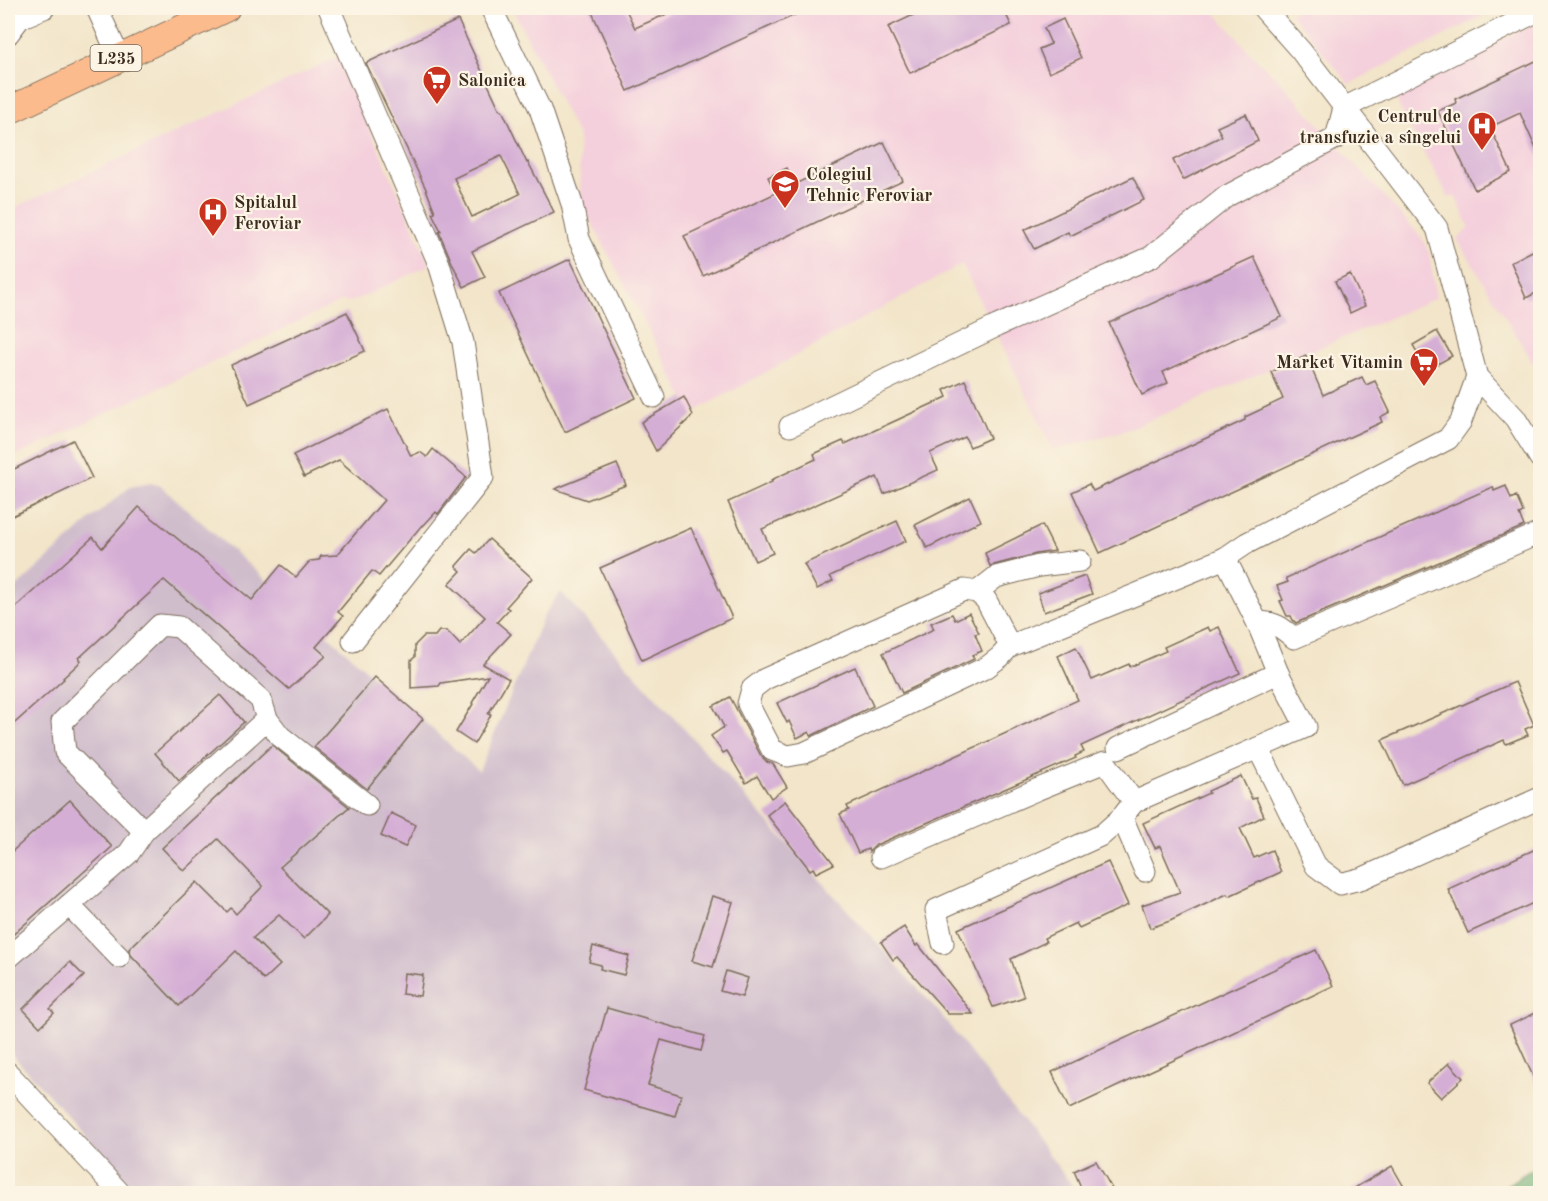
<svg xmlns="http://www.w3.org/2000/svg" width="1548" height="1201" viewBox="0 0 1548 1201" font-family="'Old Standard TT',serif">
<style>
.built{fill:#f4cfdc}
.industrial{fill:#d0bdcc}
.forest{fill:#68ac6f;stroke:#526b46;stroke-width:1.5}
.building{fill:#d5aed5;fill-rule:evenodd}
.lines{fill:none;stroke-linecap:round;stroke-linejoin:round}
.minor-casing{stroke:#7b6b5a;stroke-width:23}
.major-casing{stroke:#7b6b5a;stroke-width:29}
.minor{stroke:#fff;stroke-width:21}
.major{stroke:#fbbb8d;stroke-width:27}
.labels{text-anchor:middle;stroke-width:4.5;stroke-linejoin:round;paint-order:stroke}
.shield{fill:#fcf5e5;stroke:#75675a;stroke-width:1.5}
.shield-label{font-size:16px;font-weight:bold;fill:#3b2a1e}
.poi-label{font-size:18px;font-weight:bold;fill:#3b2a1e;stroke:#fcf5e5;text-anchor:start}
</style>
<rect width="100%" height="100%" fill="#fcf5e5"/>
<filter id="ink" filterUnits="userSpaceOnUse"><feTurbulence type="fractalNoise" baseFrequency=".0167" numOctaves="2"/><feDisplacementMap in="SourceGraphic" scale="12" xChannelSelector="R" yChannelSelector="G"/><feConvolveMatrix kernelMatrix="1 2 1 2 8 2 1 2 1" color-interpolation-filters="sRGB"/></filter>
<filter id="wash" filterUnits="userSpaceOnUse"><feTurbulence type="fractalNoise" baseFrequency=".008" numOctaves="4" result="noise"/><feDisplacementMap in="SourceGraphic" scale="24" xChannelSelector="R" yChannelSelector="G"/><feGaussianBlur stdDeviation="1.35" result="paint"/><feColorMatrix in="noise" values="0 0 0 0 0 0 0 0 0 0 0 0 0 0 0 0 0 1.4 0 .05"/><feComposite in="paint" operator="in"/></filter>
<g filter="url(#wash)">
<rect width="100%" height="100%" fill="#f2e5c9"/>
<g class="built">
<polygon points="512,8 1211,8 1254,57 1276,77 1421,237 1429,253 1436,298 1127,430 1053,450 962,264 692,413 581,202 578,136"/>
<polygon points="1302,8 1499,8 1349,84 1290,13"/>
<polygon points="1540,21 1540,367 1537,369 1457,239 1470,228 1455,196 1449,198 1399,107 1397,97 1399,90"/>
<polygon points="338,57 430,265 351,302 342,301 8,460 8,211"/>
</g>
<polygon class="industrial" points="151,483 161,486 479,771 544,615 561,592 938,1011 1075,1189 1066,1194 137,1193 8,1050 8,595 91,519 130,487"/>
<polygon class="forest" points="1540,1164 1540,1193 1494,1193"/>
<g id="blocks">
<g class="building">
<polygon points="590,8 625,8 635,28 680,8 810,8 628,91"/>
<polygon points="928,8 1003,8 1011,25 910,73 888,27"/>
<polygon points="1063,19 1081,58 1049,73 1039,49 1051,44 1044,28"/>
<path d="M458,20L500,110H502L527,163L528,162L554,212L472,251L485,277L464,287L453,265L439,232L441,231L432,213L435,212L426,189L366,63ZM501,156L520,194L472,217L454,178Z"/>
<polygon points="1540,59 1540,158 1520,113 1490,127 1511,172 1475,190 1438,111 1456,103 1455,99"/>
<polygon points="1246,114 1258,141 1183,180 1173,160 1222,136 1217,127"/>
<polygon points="884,142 903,181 703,276 684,236 776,193 768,177 787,168 795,184"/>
<polygon points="1133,177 1144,200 1070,236 1068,232 1034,249 1024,230"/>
<polygon points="1540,247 1540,291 1526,298 1511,262"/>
<polygon points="1254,257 1282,317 1163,372 1168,383 1142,395 1109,323"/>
<polygon points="570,259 636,398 565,432 499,293"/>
<polygon points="1350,274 1365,306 1350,313 1335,281"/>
<polygon points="347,312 365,351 249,404 231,365"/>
<polygon points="1437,331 1452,356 1427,370 1413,345"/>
<polygon points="1306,356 1323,395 1362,377 1366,385 1375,381 1390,412 1380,417 1382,422 1100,553 1072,492 1089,484 1093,491 1245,420 1245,417 1283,399 1271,372"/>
<polygon points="965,380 990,438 970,447 965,437 930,453 938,470 884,494 877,477 762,529 773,553 755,561 728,502 772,482 771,480 816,459 814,454 843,441 845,444 947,397 944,390"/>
<polygon points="684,397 693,415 656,451 641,422"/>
<polygon points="388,409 411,456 420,452 427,457 433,449 466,477 438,514 436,512 423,526 422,525 379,576 372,571 338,612 343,616 316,647 326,656 289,689 164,580 79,658 81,660 78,664 63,678 64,679 8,729 8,614 93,537 102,548 139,507 252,600 281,565 296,577 310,561 319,560 321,556 337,555 384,500 339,460 304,477 293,455"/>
<polygon points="73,440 92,478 8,518 8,472"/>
<polygon points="617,464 626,485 587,500 555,489"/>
<polygon points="1506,486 1511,499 1516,496 1523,512 1519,514 1524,526 1296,623 1293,620 1291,616 1287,616 1280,601 1283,600 1277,586 1288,582 1286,578 1493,487 1494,491"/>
<polygon points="970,497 981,521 927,548 915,525"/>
<polygon points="897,521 906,541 830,576 833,581 817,589 804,564"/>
<polygon points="1042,525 1055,551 1036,554 990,566 985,553"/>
<polygon points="691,528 732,618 642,660 600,568"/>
<polygon points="489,539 532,578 506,607 509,609 497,622 511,634 483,664 509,679 488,714 491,715 474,744 456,732 473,704 472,703 488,676 441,683 439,686 411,688 411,660 415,657 415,645 424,636 435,636 439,631 447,631 460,645 485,617 449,584 461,571 456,566 471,549 476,553"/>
<polygon points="1085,576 1092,594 1044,612 1038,593"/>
<polygon points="969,613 979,633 975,634 982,651 972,655 974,659 902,693 883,653 934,629 931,623 952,614 955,620"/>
<polygon points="1208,627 1210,631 1219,627 1240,673 1081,746 1084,752 1075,756 1076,758 876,845 869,852 868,849 858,853 840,814 849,810 847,806 1078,700 1058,656 1076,647 1092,680 1129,664 1130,667 1166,651 1164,647"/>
<polygon points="855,667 873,706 811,736 809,732 797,738 789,721 787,723 777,703"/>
<polygon points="375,677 423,719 367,789 314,747"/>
<polygon points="1515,682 1534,725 1525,729 1528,735 1506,744 1504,740 1403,785 1382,740"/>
<polygon points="220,695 244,722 179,781 155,753"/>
<polygon points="730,697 761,756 767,762 773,764 787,787 771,798 757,776 746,783 727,751 723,753 711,736 724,727 713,706"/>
<polygon points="272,745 349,807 280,867 328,915 304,939 279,915 253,938 280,965 264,980 236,951 179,1006 131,955 129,949 197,882 227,912 231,908 236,914 263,886 218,839 184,871 162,848"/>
<polygon points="1241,776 1252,799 1256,798 1264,816 1240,828 1254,858 1272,850 1281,872 1229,896 1227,894 1170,921 1150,928 1142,905 1180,892 1160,846 1155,848 1143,823 1209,793 1208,791"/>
<polygon points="70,800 112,847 8,939 8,855"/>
<polygon points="785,801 834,864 816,873 813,868 810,870 767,815"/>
<polygon points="391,813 416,825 405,847 381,836"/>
<polygon points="1540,847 1540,900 1468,933 1448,889"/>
<polygon points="1108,862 1128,905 1079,928 1076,923 1044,938 1046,942 1011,959 1024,997 993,1007 958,929"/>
<polygon points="712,896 733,902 713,967 692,961"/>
<polygon points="904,927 916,946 918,944 973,1014 948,1014 897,957 893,960 881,942"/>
<polygon points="593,946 629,956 624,975 600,969 601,965 589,962"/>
<polygon points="1316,950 1333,986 1069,1109 1052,1072"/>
<polygon points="70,962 84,976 50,1009 54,1013 40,1027 23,1009"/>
<polygon points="726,971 748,978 742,997 720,991"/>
<polygon points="404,973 423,975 420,996 402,994"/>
<polygon points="607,1008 705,1036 701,1051 661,1040 648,1085 681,1095 675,1116 584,1090"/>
<polygon points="1540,1011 1540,1092 1510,1025"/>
<polygon points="1449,1063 1463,1078 1441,1098 1427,1083"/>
<polygon points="1096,1161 1115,1194 1084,1194 1074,1171"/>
<polygon points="1392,1166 1408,1194 1344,1194 1382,1172"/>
</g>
</g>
</g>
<g filter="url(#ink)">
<use href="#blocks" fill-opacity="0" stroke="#7b6b5a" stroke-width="1.5"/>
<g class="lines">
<g class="minor-casing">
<g id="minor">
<polyline points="97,8 119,57"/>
<polyline points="329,8 439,264 463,342 483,477 353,641"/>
<polyline points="491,8 540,109 572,204 579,239 654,397"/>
<polyline points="1263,8 1301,51 1437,228 1477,377 1515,418 1540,458"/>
<polyline points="8,34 20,18 44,8"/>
<polyline points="790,426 997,326 1151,257 1227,196 1336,138 1344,108 1540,10"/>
<polyline points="977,592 996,577 1039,566 1080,561"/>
<path d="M1257,622C1275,622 1281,627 1294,638L1540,533"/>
<polygon points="160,625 179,627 261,700 267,719 144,831 65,752 62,722"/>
<polyline points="1010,646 986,600 977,592 964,590 765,679 752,689 748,704 772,750 788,756 804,753 987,667 1000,657 1010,646 1225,558"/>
<polyline points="267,719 280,736 367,805"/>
<polyline points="1118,748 1278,673"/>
<polyline points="1258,748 1316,866 1340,884 1363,878 1540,798"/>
<polyline points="1122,817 1145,871"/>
<polyline points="881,857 1036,790 1105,762 1134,802 1306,727 1278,673 1257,622 1225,558 1247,543 1448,439 1461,421 1477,377"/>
<polyline points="69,905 119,957"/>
<polyline points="943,943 936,910 1102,835 1122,817 1134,802"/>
<polyline points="8,958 129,853 144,831"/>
<polyline points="8,1073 121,1194"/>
</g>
</g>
<g class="major-casing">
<polyline id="major" points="8,111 226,8"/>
</g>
<use href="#minor" class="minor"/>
<use href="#major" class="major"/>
</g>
</g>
<defs>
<g id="supermarket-pin" transform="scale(1.5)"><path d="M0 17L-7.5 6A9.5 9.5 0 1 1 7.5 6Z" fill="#c8321e" stroke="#fcf5e5"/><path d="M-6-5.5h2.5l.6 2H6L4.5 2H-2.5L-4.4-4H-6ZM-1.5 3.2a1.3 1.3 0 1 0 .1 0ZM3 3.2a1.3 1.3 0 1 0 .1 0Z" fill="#fff"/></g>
<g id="hospital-pin" transform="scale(1.5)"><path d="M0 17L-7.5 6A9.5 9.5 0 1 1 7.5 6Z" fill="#c8321e" stroke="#fcf5e5"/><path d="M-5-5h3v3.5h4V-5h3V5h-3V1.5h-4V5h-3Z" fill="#fff"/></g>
<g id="university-pin" transform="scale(1.5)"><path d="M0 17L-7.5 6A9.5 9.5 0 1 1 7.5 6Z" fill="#c8321e" stroke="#fcf5e5"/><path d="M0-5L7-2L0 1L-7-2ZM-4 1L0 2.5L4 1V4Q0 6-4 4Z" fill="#fff"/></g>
</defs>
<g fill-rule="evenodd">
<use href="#supermarket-pin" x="437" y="80"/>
<use href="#hospital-pin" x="1482" y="126"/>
<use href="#university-pin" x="785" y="184"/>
<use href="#hospital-pin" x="213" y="212"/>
<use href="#supermarket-pin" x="1424" y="362"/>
</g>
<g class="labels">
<rect class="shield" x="90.5" y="45" width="51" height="26" rx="4.5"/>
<g class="shield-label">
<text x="116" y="64">L235</text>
</g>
<g class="poi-label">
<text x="458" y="86">Salonica</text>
<text x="1461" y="122" text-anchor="end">Centrul de<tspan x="1461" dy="21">transfuzie a sîngelui</tspan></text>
<text x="806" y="180">Colegiul<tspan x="806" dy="21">Tehnic Feroviar</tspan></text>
<text x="234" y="208">Spitalul<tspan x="234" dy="21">Feroviar</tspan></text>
<text x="1403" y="368" text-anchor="end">Market Vitamin</text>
</g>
</g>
<rect width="1548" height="1201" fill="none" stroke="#fcf5e5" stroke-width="30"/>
</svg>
